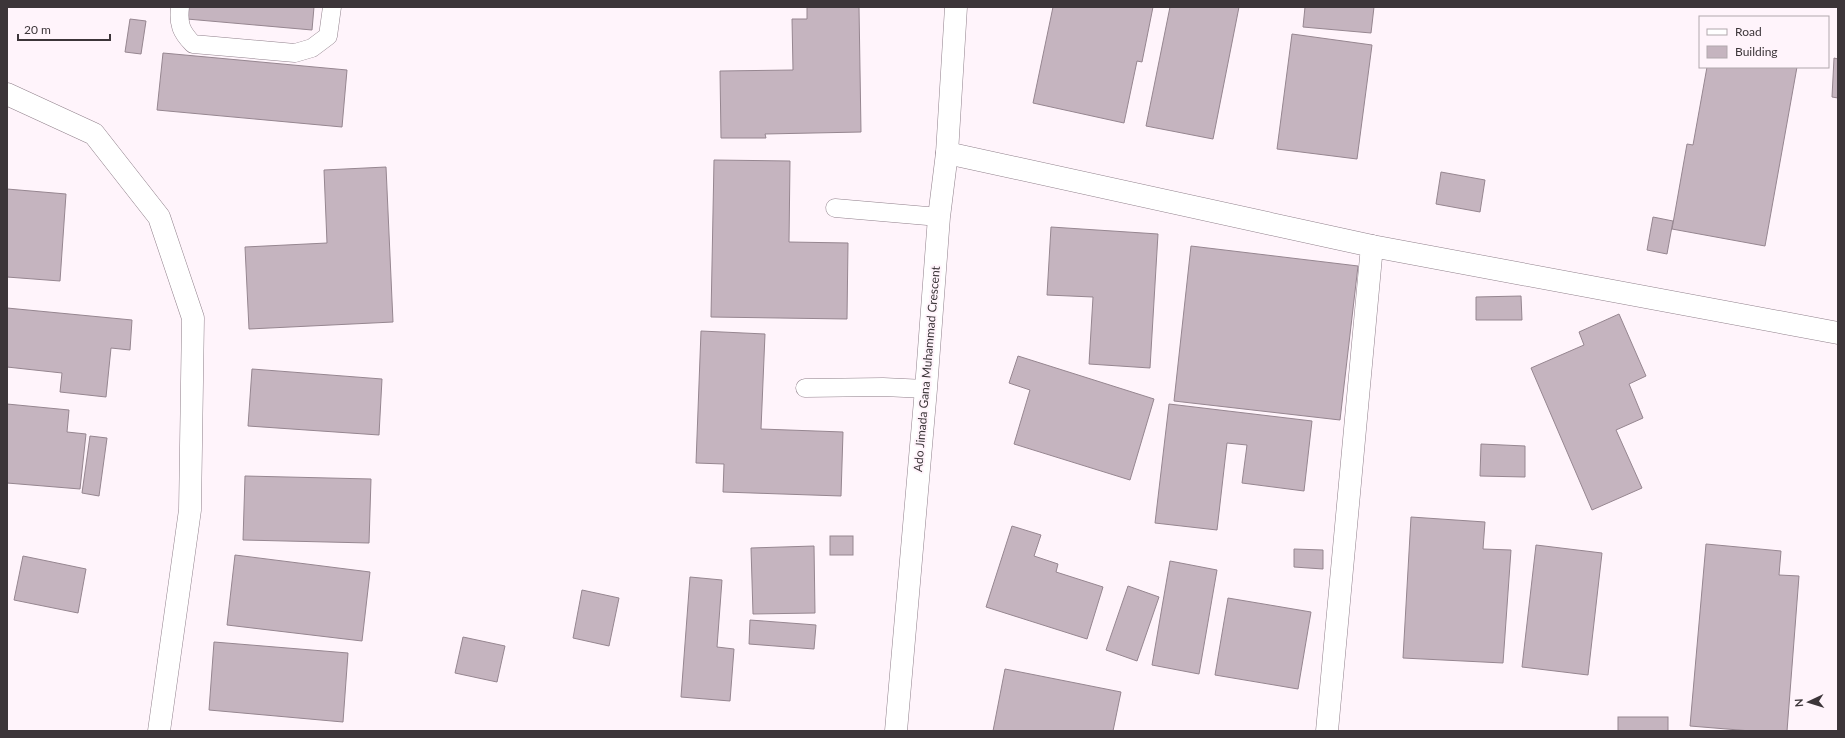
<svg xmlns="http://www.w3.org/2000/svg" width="1845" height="738" viewBox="0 0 1845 738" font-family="Lato,sans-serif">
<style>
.building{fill:#c5b4bf;stroke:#968690}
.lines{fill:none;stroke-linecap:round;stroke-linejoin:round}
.service-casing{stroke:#90808b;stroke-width:19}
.minor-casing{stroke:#90808b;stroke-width:23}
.service{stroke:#fff;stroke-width:18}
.minor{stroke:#fff;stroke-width:22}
.labels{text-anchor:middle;stroke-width:4;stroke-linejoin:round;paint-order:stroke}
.street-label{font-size:12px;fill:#3c3539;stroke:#fff4fb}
</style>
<rect width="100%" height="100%" fill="#fff4fb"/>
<g class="building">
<polygon points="188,7 314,7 312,30 187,19"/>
<polygon points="807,7 859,7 861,132 765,134 766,138 721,138 720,71 793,70 792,19 807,19"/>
<polygon points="1053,7 1153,7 1142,62 1137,61 1124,123 1033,103"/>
<polygon points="1170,7 1239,7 1213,139 1146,126"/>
<polygon points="1305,7 1374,7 1371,33 1303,27"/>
<polygon points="130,19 146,21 141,54 125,52"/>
<polygon points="1292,34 1372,45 1357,159 1277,149"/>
<polygon points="163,53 347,70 342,127 157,110"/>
<polygon points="1834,58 1838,59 1838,98 1832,97"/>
<polygon points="1707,67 1797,67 1765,246 1672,229 1687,144 1693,145"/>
<polygon points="714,160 790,161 789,242 848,243 847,319 711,317"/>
<polygon points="386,167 393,322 249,329 245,247 327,243 324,170"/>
<polygon points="1441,172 1485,180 1480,212 1436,204"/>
<polygon points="7,189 66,194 60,281 7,277"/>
<polygon points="1653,217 1673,221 1667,254 1647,250"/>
<polygon points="1051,227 1158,234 1150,368 1089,364 1093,297 1047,295"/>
<polygon points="1191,246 1358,266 1340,420 1174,401"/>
<polygon points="1521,296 1522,320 1476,320 1476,297"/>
<polygon points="7,308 132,320 130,350 111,348 106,397 60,392 62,373 7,367"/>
<polygon points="1619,314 1646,376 1629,384 1643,418 1616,430 1642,488 1592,510 1531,368 1584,345 1579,332"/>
<polygon points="701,331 765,334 761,429 843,432 841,496 723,492 724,464 696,463"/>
<polygon points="1018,356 1154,399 1130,480 1014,444 1030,390 1009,383"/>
<polygon points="252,369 382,379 379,435 248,426"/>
<polygon points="7,404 69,410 67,432 86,434 80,489 7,483"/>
<polygon points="1169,404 1312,421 1304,491 1242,483 1247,445 1227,443 1217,530 1155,523"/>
<polygon points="90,436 107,438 99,496 82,493"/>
<polygon points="1481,444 1525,446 1525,477 1480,476"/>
<polygon points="245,476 371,479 369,543 243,540"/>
<polygon points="1411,517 1485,522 1483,549 1511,550 1503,663 1403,658"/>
<polygon points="1012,526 1041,535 1034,556 1058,564 1056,572 1103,587 1087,639 986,607"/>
<rect x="830" y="536" width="23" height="19"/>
<polygon points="1706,544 1781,551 1779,575 1799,576 1787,731 1751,731 1690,726"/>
<polygon points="1536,545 1602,553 1588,675 1522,667"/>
<polygon points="814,546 815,613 753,614 751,548"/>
<polygon points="1294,549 1323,550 1323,569 1294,567"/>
<polygon points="235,555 370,572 362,641 227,625"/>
<polygon points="23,556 86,569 78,613 14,600"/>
<polygon points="1170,561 1217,570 1199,674 1152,665"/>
<polygon points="690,577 722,580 717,647 734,649 730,701 681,697"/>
<polygon points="1128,586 1159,597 1137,661 1106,650"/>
<polygon points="582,590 619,598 609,646 573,638"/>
<polygon points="1228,598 1311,612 1298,689 1215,675"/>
<polygon points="750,620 816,625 814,649 749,644"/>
<polygon points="463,637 505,646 497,682 455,673"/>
<polygon points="214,642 348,653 343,722 209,710"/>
<polygon points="1005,669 1121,692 1113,731 993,731"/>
<rect x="1618" y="717" width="50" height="14"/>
</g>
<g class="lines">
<g class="service-casing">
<g id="service">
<path d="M180,7C178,24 181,32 193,44L295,53L312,48L328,36L332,7"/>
<polyline points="835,208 939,217"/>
<polyline points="805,388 883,387 926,389"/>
</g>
</g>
<g class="minor-casing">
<g id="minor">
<polyline points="7,94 94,134 159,217 193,318 190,510 159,731"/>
<polyline points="947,153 1372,246 1327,731"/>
<polyline points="1372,246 1838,333"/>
<polyline points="896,731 926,389 939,217 947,153 956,7"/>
</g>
</g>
<use href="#service" class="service"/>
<use href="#minor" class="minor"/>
</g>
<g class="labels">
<g class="street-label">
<text transform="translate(927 369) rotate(-85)" y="4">Ado Jimada Gana Muhammad Crescent</text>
</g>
</g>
<rect width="1845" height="738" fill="none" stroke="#3c3539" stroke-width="16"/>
<rect x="1699" y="16" width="130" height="52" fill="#fff4fb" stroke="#b1a8ad"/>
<rect x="1707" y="29" width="20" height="6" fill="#ffffff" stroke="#b1a8ad"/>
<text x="1735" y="36" font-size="12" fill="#3c3539">Road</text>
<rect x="1707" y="46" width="20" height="12" fill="#c5b4bf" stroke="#b1a8ad"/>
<text x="1735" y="56" font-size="12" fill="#3c3539">Building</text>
<g transform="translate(1809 702) rotate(266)" stroke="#fff4fb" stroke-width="3" paint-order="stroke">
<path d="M0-3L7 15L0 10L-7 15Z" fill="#3c3539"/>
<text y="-6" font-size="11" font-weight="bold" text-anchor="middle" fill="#3c3539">N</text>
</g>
<path d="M18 34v6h92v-6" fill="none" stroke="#3c3539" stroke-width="2"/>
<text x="24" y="34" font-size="12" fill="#3c3539" stroke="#fff4fb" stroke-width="3" paint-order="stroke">20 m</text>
</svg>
